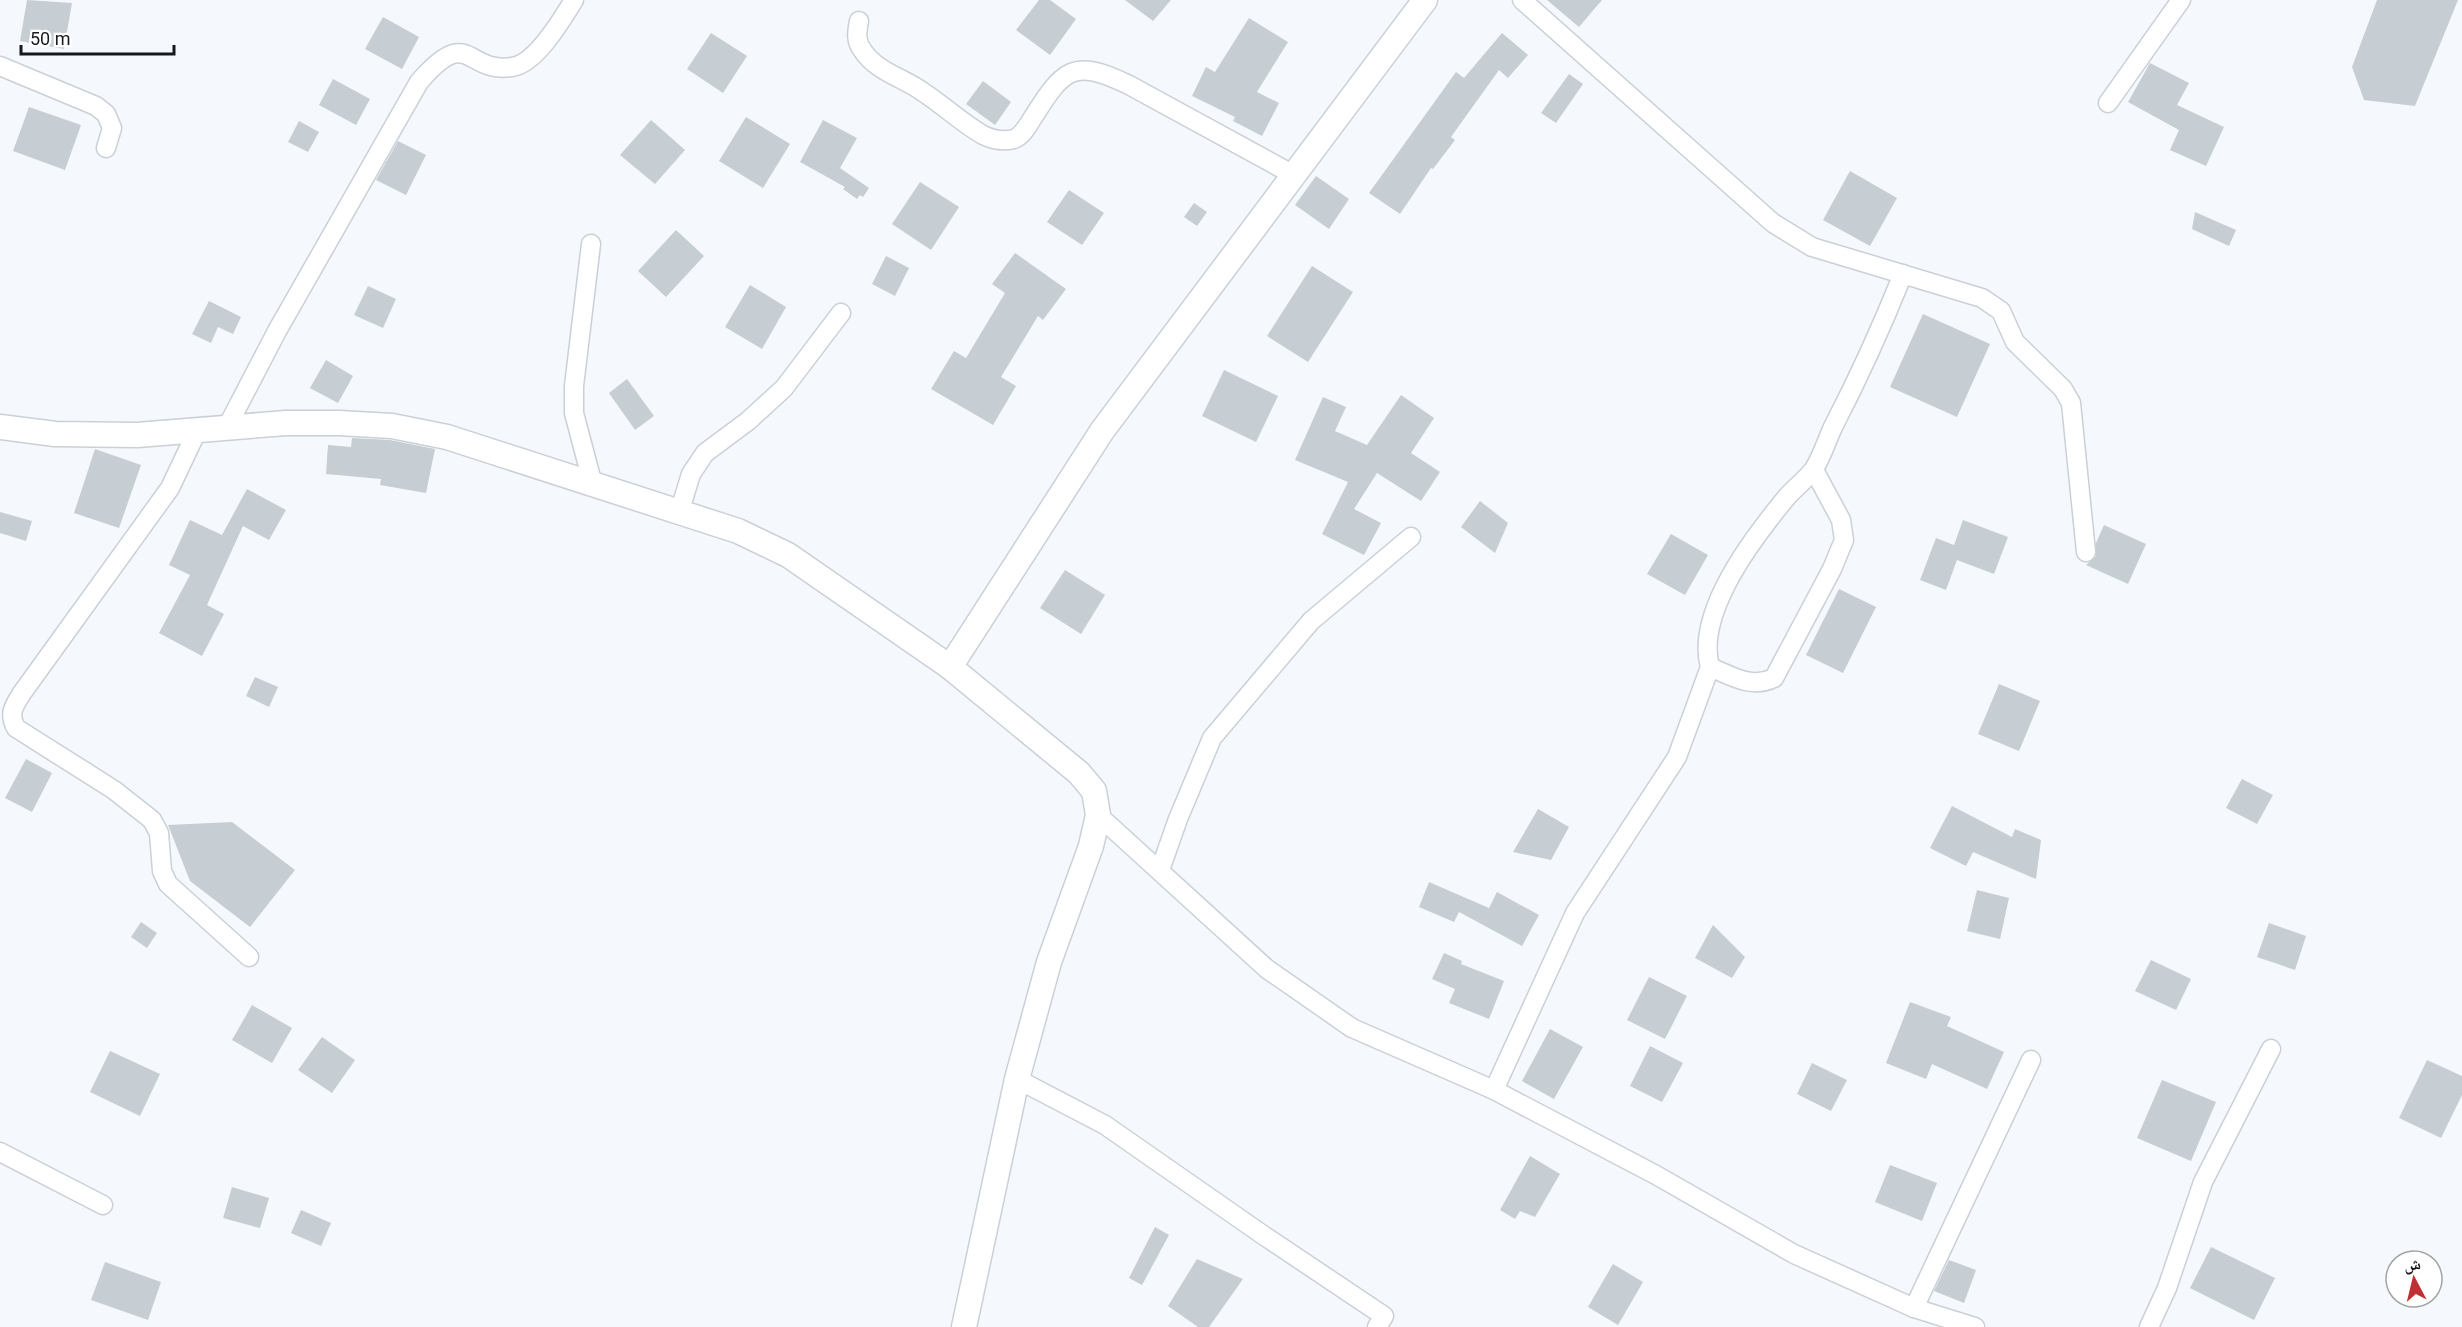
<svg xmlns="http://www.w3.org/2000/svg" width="2462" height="1327" viewBox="0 0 2462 1327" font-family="Roboto,'Noto Naskh Arabic',sans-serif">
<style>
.building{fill:#c6cdd3}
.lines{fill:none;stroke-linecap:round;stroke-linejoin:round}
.street-casing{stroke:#c9d0d7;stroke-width:21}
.secondary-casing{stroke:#c9d0d7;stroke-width:27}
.street{stroke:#fff;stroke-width:18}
.secondary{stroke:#fff;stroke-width:24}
</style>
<rect width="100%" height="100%" fill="#f5f9fe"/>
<g class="building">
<polygon points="27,0 72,3 64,49 20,41"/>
<polygon points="1039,0 1050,0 1076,19 1050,55 1016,30"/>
<polygon points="1125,0 1171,0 1153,21"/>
<polygon points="1547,0 1602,0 1579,27"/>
<polygon points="2377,0 2458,0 2415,106 2364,100 2352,67"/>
<polygon points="383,17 419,37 402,69 365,49"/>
<polygon points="1249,18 1288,42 1257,92 1279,103 1262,136 1233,121 1235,117 1192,96 1206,67 1215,72"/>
<polygon points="711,33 747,56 723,93 687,69"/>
<polygon points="1502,33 1528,55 1508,78 1499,70 1451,137 1455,140 1433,169 1431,168 1400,214 1369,193 1456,72 1464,78"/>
<polygon points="2150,63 2189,83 2177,105 2224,127 2206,166 2170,150 2179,130 2128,102"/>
<polygon points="1569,74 1583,84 1556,123 1541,113"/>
<polygon points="333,79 370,99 356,125 319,105"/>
<polygon points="983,81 1011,102 995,125 966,104"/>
<polygon points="29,107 81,125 65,170 13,151"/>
<polygon points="746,117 790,144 763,188 719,161"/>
<polygon points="651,120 685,150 655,184 620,155"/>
<polygon points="823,120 857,138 840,168 869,188 863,197 860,195 857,199 843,189 845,187 800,162"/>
<polygon points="299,121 319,132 308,152 288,142"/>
<polygon points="398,141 426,155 406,195 376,180"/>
<polygon points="1850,171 1897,198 1870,246 1823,220"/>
<polygon points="1316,176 1349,199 1329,229 1295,205"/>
<polygon points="920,182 959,207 931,250 892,224"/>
<polygon points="1069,190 1104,213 1082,245 1047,222"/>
<polygon points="1194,203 1207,212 1197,226 1184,217"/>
<polygon points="2195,212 2236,230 2229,246 2192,229"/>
<polygon points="676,230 704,256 666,297 638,271"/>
<polygon points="1015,253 1066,289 1043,320 1038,316 1001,377 1016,386 993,425 931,389 954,351 966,358 1005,293 992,284"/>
<polygon points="886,256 909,268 895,296 872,284"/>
<polygon points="1312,266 1353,292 1308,362 1267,336"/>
<polygon points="750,285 786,307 762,349 725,327"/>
<polygon points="368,286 396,299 383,328 354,315"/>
<polygon points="209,301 241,317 233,334 218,327 211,343 192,334"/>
<polygon points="1923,314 1990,344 1957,417 1890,387"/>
<polygon points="326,360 353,376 338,403 310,388"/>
<polygon points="1224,370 1278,396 1256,442 1202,416"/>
<polygon points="627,379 654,416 635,430 609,393"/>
<polygon points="1401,395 1434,418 1411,453 1440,472 1421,501 1377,473 1354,509 1381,523 1364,555 1322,534 1348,482 1295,460 1323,397 1346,407 1335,431 1367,445"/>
<polygon points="352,438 390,440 435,449 426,493 380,485 381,479 326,474 328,445 351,447"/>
<polygon points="95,449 141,465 119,528 74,513"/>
<polygon points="247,489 286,510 269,540 243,526 207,605 224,614 202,656 159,633 190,575 169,565 190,520 222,535"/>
<polygon points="1480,501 1508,523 1495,553 1461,527"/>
<polygon points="0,512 32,521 26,541 0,533"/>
<polygon points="1963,520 2008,537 1994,574 1957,560 1946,590 1920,580 1936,538 1954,545"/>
<polygon points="2104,525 2146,544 2128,584 2086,565 2096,556 2096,543"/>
<polygon points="1671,534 1708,555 1685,595 1647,574"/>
<polygon points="1065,570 1105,595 1081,634 1040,608"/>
<polygon points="1839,589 1876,607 1843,673 1806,655"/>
<polygon points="255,677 278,687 269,707 246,696"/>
<polygon points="1999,684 2040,701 2019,751 1978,734"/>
<polygon points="26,759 52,773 32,812 5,798"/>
<polygon points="2242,779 2273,795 2257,824 2226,808"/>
<polygon points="1952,806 2012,837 2015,829 2041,840 2036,879 1973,852 1966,866 1930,848"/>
<polygon points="1538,809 1569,827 1551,860 1513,852"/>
<polygon points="232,822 295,870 250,927 190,881 168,825"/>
<polygon points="1429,882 1489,908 1497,892 1539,915 1522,946 1459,912 1454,922 1419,907"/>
<polygon points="1977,890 2009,898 2000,939 1967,931"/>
<polygon points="141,922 157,933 147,948 131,937"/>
<polygon points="2269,923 2306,936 2295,970 2257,957"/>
<polygon points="1713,925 1745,957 1732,978 1695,958"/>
<polygon points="1444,953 1462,961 1461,964 1504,981 1489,1019 1449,1003 1455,989 1432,979"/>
<polygon points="2151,960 2191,979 2176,1010 2135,991"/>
<polygon points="1649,977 1687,996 1665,1039 1627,1020"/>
<polygon points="1910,1002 1951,1017 1947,1026 2004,1052 1987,1089 1932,1064 1926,1079 1886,1063"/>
<polygon points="252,1005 292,1028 272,1063 232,1040"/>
<polygon points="1550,1029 1583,1047 1554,1099 1522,1081"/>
<polygon points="322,1037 355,1060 332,1093 298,1070"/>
<polygon points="1650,1046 1683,1063 1662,1102 1630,1086"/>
<polygon points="110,1051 160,1074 140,1116 90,1092"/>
<polygon points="2427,1060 2462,1076 2462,1095 2441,1138 2399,1118"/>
<polygon points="1812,1063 1847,1080 1831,1111 1797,1094"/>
<polygon points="2162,1080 2216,1102 2191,1161 2137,1138"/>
<polygon points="1530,1156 1560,1174 1535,1217 1520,1211 1515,1219 1500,1210"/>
<polygon points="1890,1165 1937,1183 1922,1221 1875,1202"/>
<polygon points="232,1187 269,1198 260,1228 223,1218"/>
<polygon points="301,1210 331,1223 321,1246 291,1233"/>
<polygon points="1155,1227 1169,1235 1142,1285 1129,1278"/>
<polygon points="2211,1247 2275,1278 2254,1320 2190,1288"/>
<polygon points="1197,1259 1243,1279 1209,1327 1198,1327 1168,1306"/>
<polygon points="1949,1260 1976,1270 1964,1303 1934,1291"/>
<polygon points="105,1262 161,1282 148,1320 91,1300"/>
<polygon points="1613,1264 1643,1282 1618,1325 1588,1307"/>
</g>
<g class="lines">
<g class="street-casing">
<g id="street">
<polyline points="1522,0 1773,223 1812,247 1982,298 2001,311 2015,342 2063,389 2071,403 2086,552"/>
<path d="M859,21C857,32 855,41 863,51C877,72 904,78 923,92C943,105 962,123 983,135C993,140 1002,142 1014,139C1022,136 1027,127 1032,119C1063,70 1072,57 1129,85L1292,174"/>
<polyline points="0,66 96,106 106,114 112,128 106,148"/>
<polyline points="2108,103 2181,0"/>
<polyline points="591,244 574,386 574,413 593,485"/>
<path d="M226,429L277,331L419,82C470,23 465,74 512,67C536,64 562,19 574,0"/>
<path d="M197,431L170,488L22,693C14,706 8,713 16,728L114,790L152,820L159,833L162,871L168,884L249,957"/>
<polyline points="680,510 691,474 705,453 748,421 784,388 841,313"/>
<path d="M1710,667C1732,676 1751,689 1774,678L1832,569L1844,540L1841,520L1814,470"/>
<polyline points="1098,815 1267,969 1352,1028 1494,1090 1656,1175 1794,1254 1914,1308 1975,1327"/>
<polyline points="1160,870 1178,819 1212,738 1311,621 1411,537"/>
<polyline points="1017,1079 1105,1125 1263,1235 1384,1316 1377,1327"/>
<path d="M1494,1090L1575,913L1677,757L1710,667C1695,613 1753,538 1786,498C1794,488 1807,479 1814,469C1822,456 1827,440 1833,427C1859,377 1882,326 1903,274"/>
<polyline points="0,1152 103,1205"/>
<polyline points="1914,1308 2031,1060"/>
<polyline points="2149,1327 2167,1288 2203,1182 2271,1049"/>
</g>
</g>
<g class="secondary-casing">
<g id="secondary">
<polyline points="0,427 55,434 137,435 286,423 339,423 392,426 447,437 738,531 788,555 950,667"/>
<polyline points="964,1327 1017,1079 1049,962 1091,846 1098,815 1094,791 1079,773 950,667 1102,431 1425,0"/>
</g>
</g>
<use href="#street" class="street"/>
<use href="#secondary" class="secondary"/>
</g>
<g transform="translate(2414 1279) rotate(353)"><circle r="28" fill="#ffffff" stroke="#a2a3a4" stroke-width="1.5"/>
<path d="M0-4.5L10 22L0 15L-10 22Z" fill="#bf2f33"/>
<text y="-9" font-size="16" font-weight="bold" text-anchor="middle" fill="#171a1c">ش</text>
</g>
<path d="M21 45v9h153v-9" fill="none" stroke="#171a1c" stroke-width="3"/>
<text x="30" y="45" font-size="18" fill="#171a1c" stroke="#ffffff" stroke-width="4.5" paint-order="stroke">50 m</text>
</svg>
